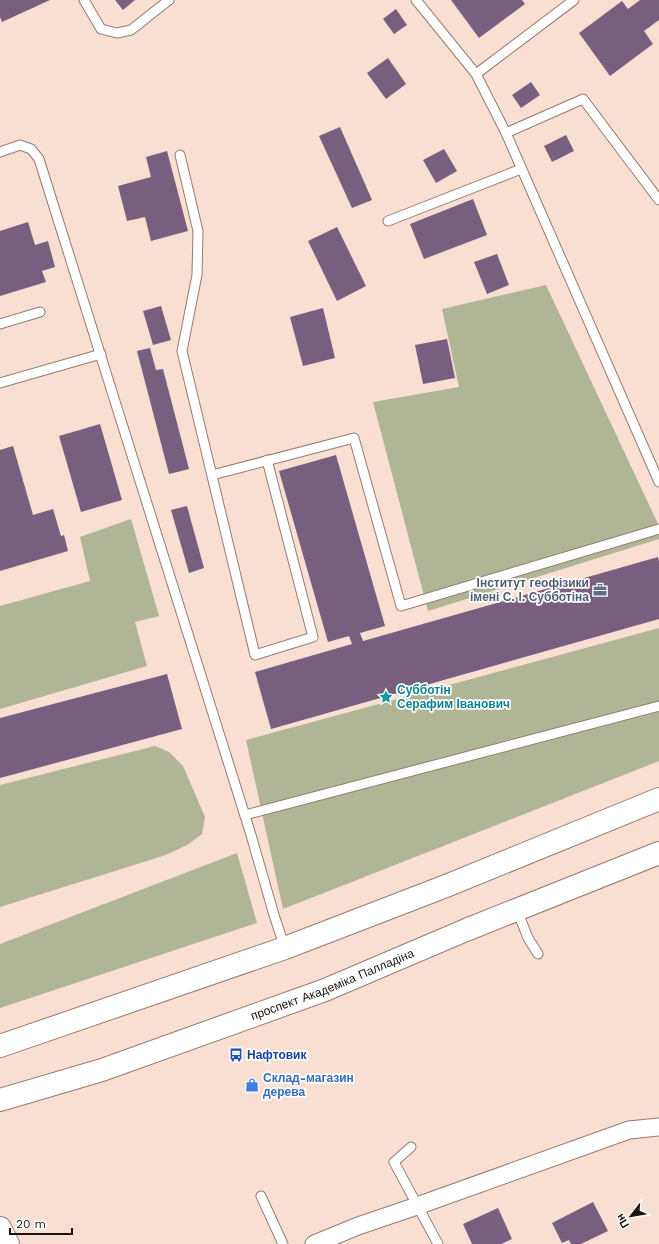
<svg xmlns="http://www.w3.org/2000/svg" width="659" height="1244" viewBox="0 0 659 1244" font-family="'Work Sans',sans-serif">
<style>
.green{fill:#b0b595}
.building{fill:#795f7f}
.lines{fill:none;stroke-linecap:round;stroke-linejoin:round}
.service-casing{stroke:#947c71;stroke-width:11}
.minor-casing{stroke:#947c71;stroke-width:19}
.primary-casing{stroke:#947c71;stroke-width:24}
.trunk-casing{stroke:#947c71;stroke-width:24}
.service{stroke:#fff;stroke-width:9}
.minor{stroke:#fff;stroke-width:17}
.primary{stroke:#fff;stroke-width:22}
.trunk{stroke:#fff;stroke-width:22}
.labels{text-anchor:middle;stroke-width:3.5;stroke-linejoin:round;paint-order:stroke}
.service-label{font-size:12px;font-weight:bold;fill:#4e5e75;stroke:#fff;text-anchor:end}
.culture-label{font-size:12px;font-weight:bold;fill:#0d838f;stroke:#fff;text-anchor:start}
.street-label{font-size:12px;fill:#1b120d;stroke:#fff}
.transit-label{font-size:12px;font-weight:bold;fill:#164399;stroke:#fff;text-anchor:start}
.shop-label{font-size:12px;font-weight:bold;fill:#366cbe;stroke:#fff;text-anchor:start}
</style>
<rect width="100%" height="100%" fill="#f9ded2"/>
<g class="green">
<polygon points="546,285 659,526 659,539 428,611 373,402 459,387 442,309"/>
<polygon points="131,519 159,616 135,622 147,666 0,709 0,606 90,581 80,537"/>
<polygon points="659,628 659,761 283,909 246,740"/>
<polygon points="155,746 169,752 183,766 205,817 202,834 187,845 166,855 0,907 0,785"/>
<polygon points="237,853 257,923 0,1008 0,944"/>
</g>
<g class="building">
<polygon points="0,0 50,0 2,22 0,17"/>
<polygon points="115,0 135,0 123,10"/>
<polygon points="451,0 522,0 525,4 479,38"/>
<polygon points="640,0 659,0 659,20 644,31 653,44 610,76 579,33 622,1 628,9"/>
<polygon points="396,9 407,25 394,34 383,19"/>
<polygon points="388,58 406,84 386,99 367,73"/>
<polygon points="531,82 540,95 521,108 512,95"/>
<polygon points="340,127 372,200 352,208 319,136"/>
<polygon points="566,135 574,151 552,162 544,146"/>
<polygon points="444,149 457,171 436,183 423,160"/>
<polygon points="167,151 188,231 151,241 145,217 127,221 118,186 151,177 146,157"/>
<polygon points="473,199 487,235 424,259 410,224"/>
<polygon points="28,222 35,245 48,241 55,267 42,271 46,282 0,296 0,231"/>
<polygon points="337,227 366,286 337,301 308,241"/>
<polygon points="497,254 509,285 487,294 474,262"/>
<polygon points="161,306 171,340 153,345 143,311"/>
<polygon points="323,308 335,358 303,366 290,317"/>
<polygon points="447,339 455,378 423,384 415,345"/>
<polygon points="150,348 156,370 163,369 189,469 169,474 137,351"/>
<polygon points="100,424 122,500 81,512 59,436"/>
<polygon points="13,446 33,515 53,509 61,536 64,535 68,551 0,571 0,450"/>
<polygon points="336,455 385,626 360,633 363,641 658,557 659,562 659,619 271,729 255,672 352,644 349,636 328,642 279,471"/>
<polygon points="187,506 204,568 189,573 171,510"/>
<polygon points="167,674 182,729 0,778 0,718"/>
<polygon points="593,1202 608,1231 581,1244 571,1244 569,1240 562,1243 552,1223"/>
<polygon points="498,1208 512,1239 501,1244 472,1244 463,1224"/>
</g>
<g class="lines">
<g class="service-casing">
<g id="service">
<polyline points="84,0 101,29 117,33 131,30 169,0"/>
<polyline points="416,0 476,74 506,133 659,482"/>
<polyline points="476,74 574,0"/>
<polyline points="506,133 583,99 659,200"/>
<polyline points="0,152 20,145 31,149 39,159 251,835 274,915 285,948"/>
<polyline points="180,155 198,231 197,275 182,351 255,655 313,637 267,460"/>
<polyline points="388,221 521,169"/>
<polyline points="0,324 40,312"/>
<polyline points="0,383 101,354"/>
<polyline points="212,475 354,438 401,606 659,529"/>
<polyline points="245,815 659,706"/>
<polyline points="517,910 528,938 538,954"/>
<polyline points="411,1147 394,1162 438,1244"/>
<polyline points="261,1196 283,1244"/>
</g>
</g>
<g class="minor-casing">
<polyline id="minor" points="314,1244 358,1226 417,1206 629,1130 659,1127"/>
</g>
<g class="primary-casing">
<polyline id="primary" points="0,1228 8,1244"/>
</g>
<g class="trunk-casing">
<g id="trunk">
<polyline points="0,1046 285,948 446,886 659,799"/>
<path id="s1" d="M0,1100L102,1070L325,990L466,930L659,853"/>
</g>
</g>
<use href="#service" class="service"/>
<use href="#minor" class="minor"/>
<use href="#primary" class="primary"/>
<use href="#trunk" class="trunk"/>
</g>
<defs>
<g id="office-bare" transform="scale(1.08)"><path d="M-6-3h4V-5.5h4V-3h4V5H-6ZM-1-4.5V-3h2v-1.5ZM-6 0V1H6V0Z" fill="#5c6f8a" stroke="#fff" stroke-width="2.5" paint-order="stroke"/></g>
<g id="sight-bare" transform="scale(1.08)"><path d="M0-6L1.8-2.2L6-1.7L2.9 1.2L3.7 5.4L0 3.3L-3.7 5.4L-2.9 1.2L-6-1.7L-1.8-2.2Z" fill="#0f9aa8" stroke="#fff" stroke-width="2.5" paint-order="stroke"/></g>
<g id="bus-bare" transform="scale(1.08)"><path d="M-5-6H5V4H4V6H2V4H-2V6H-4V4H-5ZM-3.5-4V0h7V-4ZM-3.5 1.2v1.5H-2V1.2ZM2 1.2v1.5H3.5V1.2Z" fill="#1a4fb4" stroke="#fff" stroke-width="2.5" paint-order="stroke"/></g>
<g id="shop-bare" transform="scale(1.08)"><path d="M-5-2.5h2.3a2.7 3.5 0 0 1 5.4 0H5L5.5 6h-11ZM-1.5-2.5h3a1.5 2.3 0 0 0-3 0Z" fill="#3f7fe0" stroke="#fff" stroke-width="2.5" paint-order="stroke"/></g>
</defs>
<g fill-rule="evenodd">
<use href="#office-bare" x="600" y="590"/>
<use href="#sight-bare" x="386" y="697"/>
<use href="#bus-bare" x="236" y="1055"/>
<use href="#shop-bare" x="252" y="1085"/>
</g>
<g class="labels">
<g class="service-label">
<text x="589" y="587">Інститут геофізики<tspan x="589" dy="14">імені С. І. Субботіна</tspan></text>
</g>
<g class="culture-label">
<text x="397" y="694">Субботін<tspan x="397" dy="14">Серафим Іванович</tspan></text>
</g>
<g class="street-label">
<text dy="4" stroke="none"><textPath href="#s1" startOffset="352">проспект Академіка Палладіна</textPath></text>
</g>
<g class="transit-label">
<text x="247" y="1059">Нафтовик</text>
</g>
<g class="shop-label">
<text x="263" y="1082">Склад-магазин<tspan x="263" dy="14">дерева</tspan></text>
</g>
</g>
<g transform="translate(631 1216) rotate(239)" stroke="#ffffff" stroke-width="3" paint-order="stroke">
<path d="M0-3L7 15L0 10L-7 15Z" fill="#1b120d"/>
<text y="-6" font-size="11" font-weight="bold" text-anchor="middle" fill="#1b120d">Пн</text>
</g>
<path d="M10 1228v6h62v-6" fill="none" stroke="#1b120d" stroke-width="2"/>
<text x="16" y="1228" font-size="12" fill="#1b120d" stroke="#ffffff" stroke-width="3" paint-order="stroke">20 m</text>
</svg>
